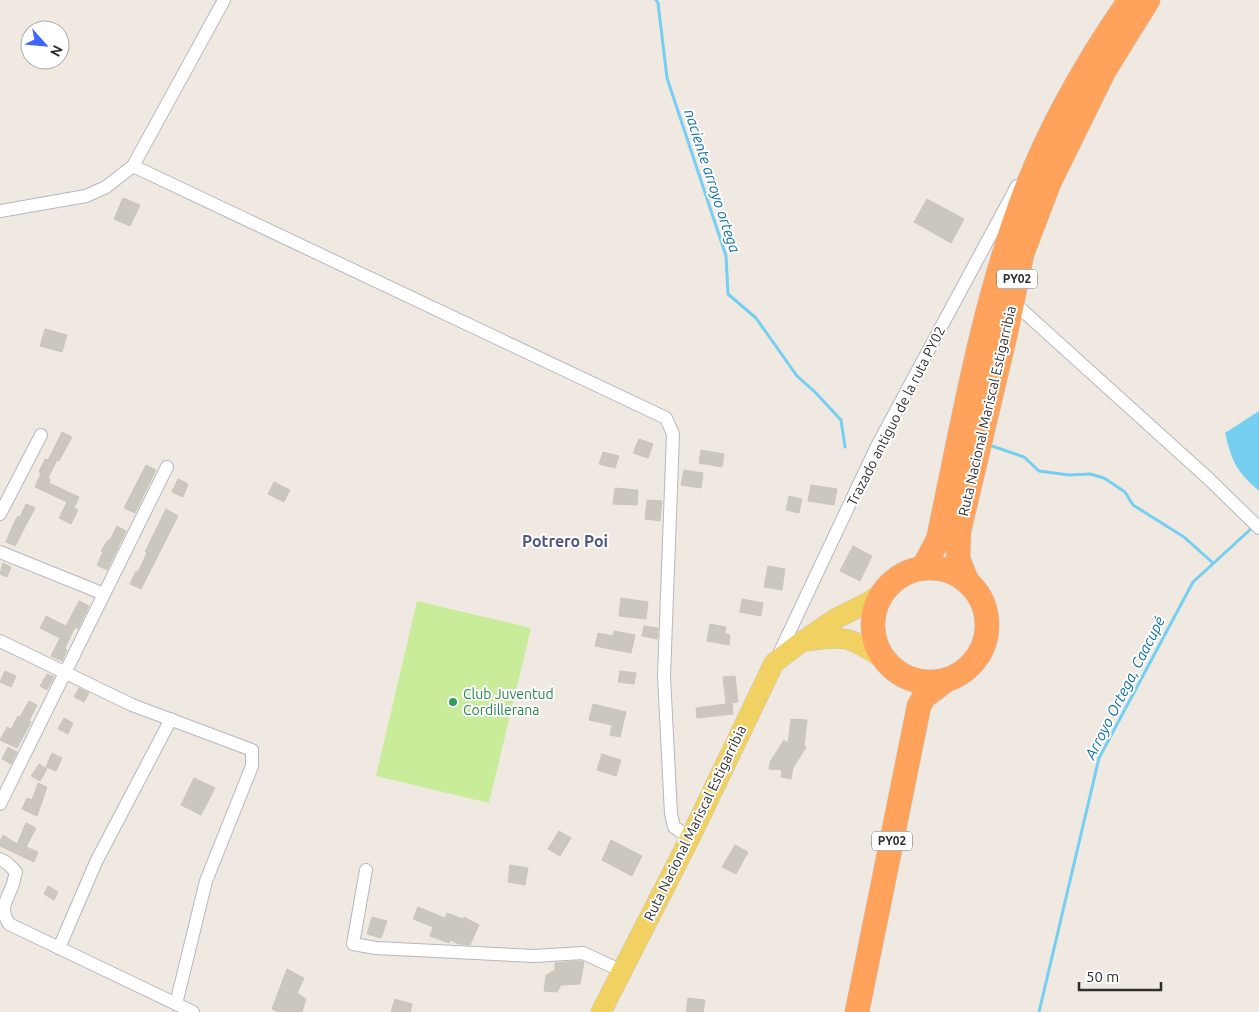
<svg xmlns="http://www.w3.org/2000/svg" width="1259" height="1012" viewBox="0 0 1259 1012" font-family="Ubuntu,sans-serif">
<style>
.pitch{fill:#c9ec9a}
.water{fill:#75cff0}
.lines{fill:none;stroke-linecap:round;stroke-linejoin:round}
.stream{stroke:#75cff0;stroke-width:3}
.building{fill:#cbc7bf;stroke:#cbc5ba}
.street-casing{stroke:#b4b7c1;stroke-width:14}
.primary-casing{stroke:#c9c9c9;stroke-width:21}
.highway-casing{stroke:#c9c9c9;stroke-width:25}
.street{stroke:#fff;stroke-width:12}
.primary{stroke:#f2d163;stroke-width:20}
.highway{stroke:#ffa35c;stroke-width:24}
.leisure-dot{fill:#2e9e5b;stroke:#fff;stroke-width:2}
.labels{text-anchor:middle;stroke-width:4;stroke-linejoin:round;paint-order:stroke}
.shield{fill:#fff;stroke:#6d6d6d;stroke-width:1}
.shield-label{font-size:12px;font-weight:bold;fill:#2e2e2e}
.street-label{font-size:14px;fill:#2e2e2e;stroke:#fff}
.leisure-label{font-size:14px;fill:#27864d;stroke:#fff;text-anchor:start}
.water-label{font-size:15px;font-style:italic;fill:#0d6fa3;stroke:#fff}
.quarter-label{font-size:16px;font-weight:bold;fill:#4d5680;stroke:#fff}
</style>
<rect width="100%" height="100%" fill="#efe9e1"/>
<polygon class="pitch" points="417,601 531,628 489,803 376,776"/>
<path class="water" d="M1259,411V491C1236,471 1232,462 1225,433Z"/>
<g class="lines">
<g class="stream">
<polyline points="656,0 658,3 667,78 726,256 728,294 756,318 797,376 815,392 841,420 845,447"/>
<polyline points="989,445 1024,457 1039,471 1069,475 1090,474 1104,478 1125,492 1133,505 1184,537 1213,563"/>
<polyline points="1039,1012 1099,758 1193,582 1253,527"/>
</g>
</g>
<g class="building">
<polygon points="123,198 140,205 130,226 114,219"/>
<polygon points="927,199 964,219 951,243 914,222"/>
<polygon points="45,329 67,335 62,352 40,346"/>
<polygon points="62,432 72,437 59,461 57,460 48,478 50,479 49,483 79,497 74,508 78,510 71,524 59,518 67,502 35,487 41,473 39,472 45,459 48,460"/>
<polygon points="639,439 653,444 648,458 633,453"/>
<polygon points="701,450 724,454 722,467 699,463"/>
<polygon points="603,452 619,456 615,468 599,464"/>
<polygon points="146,465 156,470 135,513 124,508"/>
<polygon points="684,470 703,473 701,488 681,485"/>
<polygon points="178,479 188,484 183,497 172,492"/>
<polygon points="274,482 290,490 284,502 268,494"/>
<polygon points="811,485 837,489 834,505 808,501"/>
<polygon points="615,488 638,490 637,505 613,504"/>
<polygon points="789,496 802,499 799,513 786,510"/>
<polygon points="647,500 662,501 660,521 645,519"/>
<polygon points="26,504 35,508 15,546 6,542 13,525 18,516 20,517"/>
<polygon points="166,509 178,516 141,589 130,584 136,571 138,572 147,553 145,552"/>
<polygon points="117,526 126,531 107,570 97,565 103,552 101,551 108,540 110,540"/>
<polygon points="853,546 872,556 860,581 840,571"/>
<polygon points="3,563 11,567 7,577 0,574"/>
<polygon points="768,566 785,569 782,590 764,587"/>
<polygon points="621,598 648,602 646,619 619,616"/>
<polygon points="742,599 763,603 761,616 740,612"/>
<polygon points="79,601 89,606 78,629 75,627 65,648 67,650 62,661 51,656 60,638 40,628 46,616 66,626"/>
<polygon points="710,624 726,627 725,634 730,635 729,645 707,641"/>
<polygon points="644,626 658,628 657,639 642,636"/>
<polygon points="614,631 635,635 631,653 595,646 598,633 613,636"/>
<polygon points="5,671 16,676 11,687 0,682"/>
<polygon points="620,671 636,673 634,684 618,682"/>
<polygon points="47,674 54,677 47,690 40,686"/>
<polygon points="735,676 738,702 726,703 723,677"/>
<polygon points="79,688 89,693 84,702 74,697"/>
<polygon points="29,701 37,705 29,721 31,722 17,748 0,740 7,727 11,729 18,716 20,717"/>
<polygon points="732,703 733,714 697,718 696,708"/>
<polygon points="593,704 626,712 620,737 610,735 612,725 589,720"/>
<polygon points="64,718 73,723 68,734 58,729"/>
<polygon points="791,719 807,720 804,746 806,747 793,768 791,779 781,777 782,770 769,769 770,762 784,740 788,743"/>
<polygon points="8,747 17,752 11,764 2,759"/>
<polygon points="52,753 62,758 56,771 46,767"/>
<polygon points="602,754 621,760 616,776 597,770"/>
<polygon points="39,764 47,769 40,781 31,776"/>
<polygon points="194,778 215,788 201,815 181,805"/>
<polygon points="38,783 47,787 37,816 22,809 27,798 32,800"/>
<polygon points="26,823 36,828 26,847 38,852 34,862 0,846 0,841 3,835 17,844"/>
<polygon points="559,831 571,838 560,856 548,849"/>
<polygon points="611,840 642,856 632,876 602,860"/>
<polygon points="735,845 748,852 736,874 722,867"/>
<polygon points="510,865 528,868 525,885 508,882"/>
<polygon points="48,886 58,892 54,900 44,894"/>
<polygon points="418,907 445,918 447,913 463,919 464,917 479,925 470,945 459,944 450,940 449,943 430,936 433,927 413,919"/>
<polygon points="372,917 387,921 381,938 367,934"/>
<polygon points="580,961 584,962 580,984 561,985 557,992 544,991 546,975 555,970 555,963"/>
<polygon points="287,969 304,978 297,993 306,999 302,1012 279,1012 272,1009"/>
<polygon points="688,998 705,1000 703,1012 686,1012"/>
<polygon points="395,999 412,1004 410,1012 391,1012"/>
</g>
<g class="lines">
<g class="street-casing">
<g id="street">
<polyline points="133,166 666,418 673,434 664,676 671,814 674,827 690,838"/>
<polyline points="0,211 86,196 106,187 133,166 224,0"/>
<polyline points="1012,301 1210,480 1259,528"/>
<polyline points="0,514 41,435"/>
<polyline points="0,552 104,594"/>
<polyline points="0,641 132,705 252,750 252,766 206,881 176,1004"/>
<polyline points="777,658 877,446 1017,186"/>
<polyline points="0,804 167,467"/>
<path d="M0,859L7,863L16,872C14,878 14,883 11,889C5,903 0,909 9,924L193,1012"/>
<polyline points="366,870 353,944 376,948 534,956 583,953 622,971"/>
<polyline points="59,948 96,862 171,719"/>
</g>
</g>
<g class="primary-casing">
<g id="primary">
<path d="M807,641C845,635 850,637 882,658"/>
<polyline points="601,1012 690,838 774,663 800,643 835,619 869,602 883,592"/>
</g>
</g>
<g class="highway-casing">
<g id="highway">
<path d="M923,568L938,540C962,428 981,314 1020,206C1046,133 1086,63 1130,0"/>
<circle cx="930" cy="625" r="57"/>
<polyline points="967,581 958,559 959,531 1006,332 1022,254 1049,183 1104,71 1148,0"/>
<polyline points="857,1012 919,706 924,697 945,681"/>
</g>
</g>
<use href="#street" class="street"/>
<use href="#primary" class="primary"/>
<use href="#highway" class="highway"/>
</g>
<circle class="leisure-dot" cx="453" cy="702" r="5"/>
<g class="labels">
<g class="shield">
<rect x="997" y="269.5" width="40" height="19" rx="4"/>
<rect x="872" y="831.5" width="40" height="19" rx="4"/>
</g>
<g class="shield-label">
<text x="1017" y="283">PY02</text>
<text x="892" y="845">PY02</text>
</g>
<g class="street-label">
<text transform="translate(987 411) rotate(-77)" y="5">Ruta Nacional Mariscal Estigarribia</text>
<text transform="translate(896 416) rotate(-63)" y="5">Trazado antiguo de la ruta PY02</text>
<text transform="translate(695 823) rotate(-64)" y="5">Ruta Nacional Mariscal Estigarribia</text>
</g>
<g class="leisure-label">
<text x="463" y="699">Club Juventud<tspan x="463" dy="16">Cordillerana</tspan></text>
</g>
<g class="water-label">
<text transform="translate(712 181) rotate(72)" y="5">naciente arroyo ortega</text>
<text transform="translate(1125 688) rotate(-63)" y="5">Arroyo Ortega, Caacupé</text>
</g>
<g class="quarter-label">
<text x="565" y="547">Potrero Poi</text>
</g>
</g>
<g transform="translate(45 45) rotate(117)"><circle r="24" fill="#ffffff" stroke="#ababab"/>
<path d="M0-4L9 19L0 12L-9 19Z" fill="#4264fb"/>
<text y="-8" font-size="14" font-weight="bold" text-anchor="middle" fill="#2e2e2e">N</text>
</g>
<path d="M1079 982v8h82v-8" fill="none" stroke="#2e2e2e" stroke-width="2.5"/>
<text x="1086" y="982" font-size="15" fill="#2e2e2e" stroke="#ffffff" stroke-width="4" paint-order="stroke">50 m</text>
</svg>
